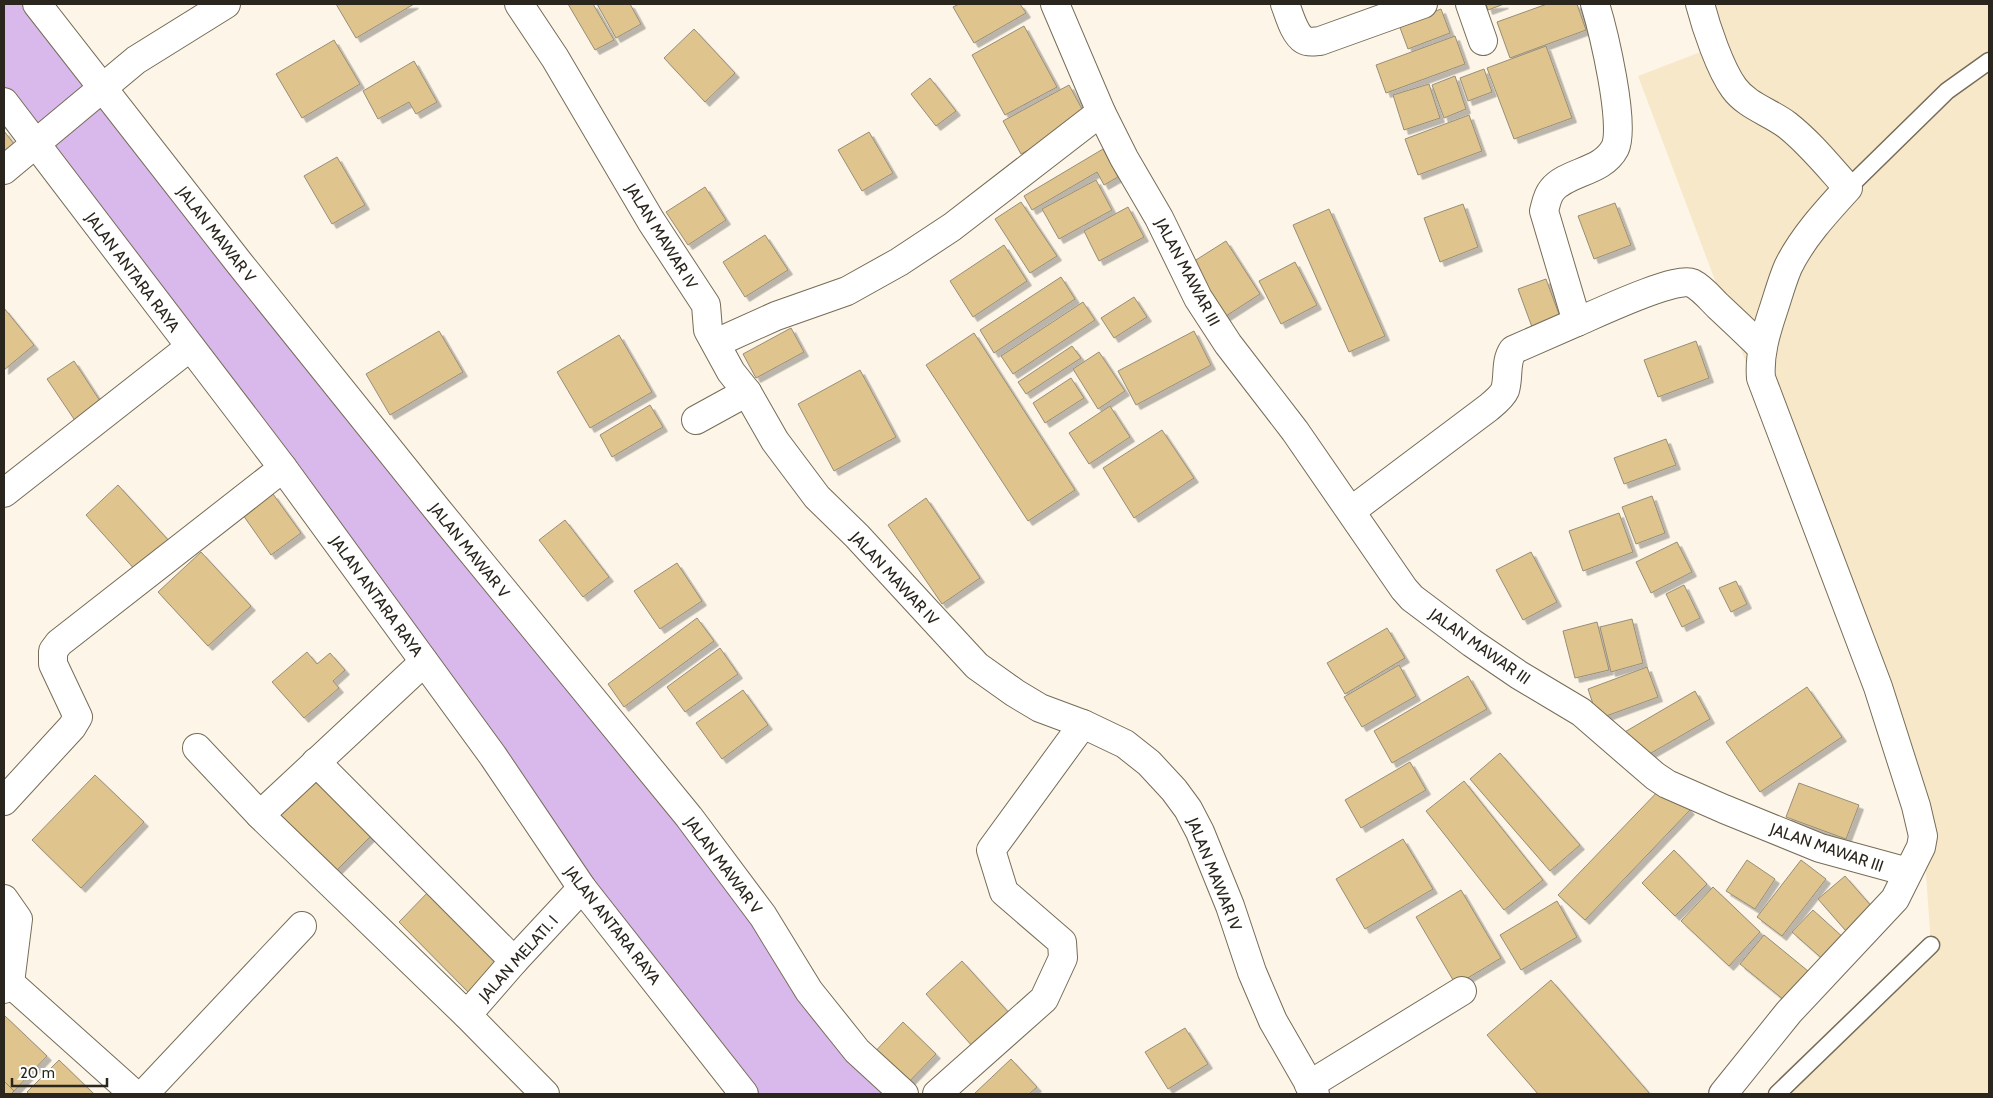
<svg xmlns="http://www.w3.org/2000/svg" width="1993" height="1098" viewBox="0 0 1993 1098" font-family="Cabin,sans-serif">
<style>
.built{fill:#f7e8c9}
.water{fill:#d9b8eb}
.building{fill:#dfc58d;stroke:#988d77;filter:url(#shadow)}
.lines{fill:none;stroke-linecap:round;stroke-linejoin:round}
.service-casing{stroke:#766c57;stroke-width:19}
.minor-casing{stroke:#766c57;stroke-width:30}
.tertiary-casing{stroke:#766c57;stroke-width:30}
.service{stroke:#fff;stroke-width:16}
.minor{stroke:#fff;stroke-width:28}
.tertiary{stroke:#fff;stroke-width:28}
.labels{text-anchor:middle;stroke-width:5;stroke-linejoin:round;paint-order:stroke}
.street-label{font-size:16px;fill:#2a261d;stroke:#fff}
</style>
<defs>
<filter id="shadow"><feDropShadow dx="4.5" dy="4.5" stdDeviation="0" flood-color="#0004"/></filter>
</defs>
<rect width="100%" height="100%" fill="#fdf6e8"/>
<polygon class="built" points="1695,4 1989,4 1989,1094 1776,1094 1931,945 1923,832 1638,76 1711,48"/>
<polygon class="water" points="4,4 37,4 904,1094 744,1094 4,101"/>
<g class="building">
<polygon points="336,4 414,4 356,38"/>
<polygon points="568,4 593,4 614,40 595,50"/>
<polygon points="597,4 630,4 641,24 616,38"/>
<polygon points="959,4 1020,4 1026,13 974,43 953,7"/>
<polygon points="1486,4 1504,4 1488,10"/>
<polygon points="1547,4 1577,4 1586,30 1510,58 1497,22"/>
<polygon points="1441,9 1450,33 1408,49 1399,25"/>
<polygon points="1024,26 1057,87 1005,115 972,55"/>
<polygon points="694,29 735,73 705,102 664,58"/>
<polygon points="1455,36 1465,64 1386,93 1376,65"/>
<polygon points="334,40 360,84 302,118 276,74"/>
<polygon points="1546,46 1572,118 1514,139 1487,68"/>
<polygon points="414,61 437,102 416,114 409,102 378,119 363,91"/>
<polygon points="1484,69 1492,92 1468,101 1460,78"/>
<polygon points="1455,76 1466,109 1444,118 1432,85"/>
<polygon points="930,78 956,111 936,126 911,94"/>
<polygon points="1429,84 1440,118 1404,130 1393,95"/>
<polygon points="1069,85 1087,118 1021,154 1003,121"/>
<polygon points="1469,115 1482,151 1418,175 1405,139"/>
<polygon points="4,131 20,152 4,164"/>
<polygon points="869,132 893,173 862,191 838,150"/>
<polygon points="1103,149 1118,177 1104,185 1097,172 1032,210 1024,196"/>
<polygon points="337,157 365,205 332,224 304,176"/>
<polygon points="1096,180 1112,210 1059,239 1042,209"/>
<polygon points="705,187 726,220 688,245 666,212"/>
<polygon points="1021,202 1057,256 1030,273 995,219"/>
<polygon points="1615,203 1631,245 1594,259 1578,216"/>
<polygon points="1463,204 1478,247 1440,262 1424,218"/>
<polygon points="1128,207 1144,237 1099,261 1084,231"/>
<polygon points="1329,209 1385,336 1349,352 1293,225"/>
<polygon points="765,235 788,270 745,297 723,262"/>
<polygon points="1226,241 1260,294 1223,318 1188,265"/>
<polygon points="1004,245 1027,281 973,317 950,281"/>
<polygon points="1295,262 1317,305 1281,324 1259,281"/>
<polygon points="1061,277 1075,299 994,353 980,330"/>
<polygon points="1546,279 1560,317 1532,327 1518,289"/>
<polygon points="1134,297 1147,317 1114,338 1101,318"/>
<polygon points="1083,302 1095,320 1013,374 1001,356"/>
<polygon points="4,308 34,345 4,370"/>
<polygon points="791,328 804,352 756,378 743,354"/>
<polygon points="439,331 463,372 390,415 366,374"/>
<polygon points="1194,331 1211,365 1136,405 1118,371"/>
<polygon points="974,333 1075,490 1028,521 926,365"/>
<polygon points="619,335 652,392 590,428 557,372"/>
<polygon points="1696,341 1709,378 1658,397 1644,360"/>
<polygon points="1072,346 1081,358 1026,394 1018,382"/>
<polygon points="1099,352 1125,391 1098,409 1073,369"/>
<polygon points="74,361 102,404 76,422 47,379"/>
<polygon points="860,370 896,437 834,471 798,404"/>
<polygon points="1071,378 1084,398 1045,423 1033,403"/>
<polygon points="650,405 663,427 612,457 600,435"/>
<polygon points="1110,406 1130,437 1089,464 1069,433"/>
<polygon points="1162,430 1194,478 1134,518 1103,468"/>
<polygon points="1666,439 1676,465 1624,484 1614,458"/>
<polygon points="118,485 170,542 137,572 86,515"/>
<polygon points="273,494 301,533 271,555 243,515"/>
<polygon points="1652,496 1665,533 1636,544 1622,507"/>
<polygon points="926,498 980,578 942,604 888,525"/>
<polygon points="1619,513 1633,552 1583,571 1569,531"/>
<polygon points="565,520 609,577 583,597 539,540"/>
<polygon points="1677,542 1692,572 1651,593 1636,562"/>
<polygon points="201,552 251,606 208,646 158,592"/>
<polygon points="1531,552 1557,602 1523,620 1496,570"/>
<polygon points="677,563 702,601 660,629 634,591"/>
<polygon points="1736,581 1747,604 1731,612 1719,588"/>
<polygon points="1684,585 1700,618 1682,627 1666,594"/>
<polygon points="697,618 714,641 624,707 608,684"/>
<polygon points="1632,619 1643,663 1611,672 1600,627"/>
<polygon points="1597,622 1609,670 1575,678 1563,631"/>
<polygon points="1387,628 1405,658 1345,694 1327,663"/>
<polygon points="720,648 738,674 685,712 667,687"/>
<polygon points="307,652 317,664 330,653 345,670 333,681 339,688 304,718 272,682"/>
<polygon points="1399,665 1416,696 1362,727 1344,697"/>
<polygon points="1647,667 1658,697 1598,719 1588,689"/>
<polygon points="1468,676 1487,709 1392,763 1374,731"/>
<polygon points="1807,687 1842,737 1760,792 1726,742"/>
<polygon points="743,690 768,725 722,759 696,723"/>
<polygon points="1695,691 1710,719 1639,760 1623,733"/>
<polygon points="1500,753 1580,845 1550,871 1470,779"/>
<polygon points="1410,762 1426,790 1361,828 1345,800"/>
<polygon points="95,775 144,822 81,888 32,840"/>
<polygon points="318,776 375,832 332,875 275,819"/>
<polygon points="1464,781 1543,880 1504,910 1426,811"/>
<polygon points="1799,783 1859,805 1846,839 1786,817"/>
<polygon points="1664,785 1690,810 1585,920 1558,895"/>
<polygon points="1403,839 1433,889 1365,929 1336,879"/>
<polygon points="1674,850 1707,884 1675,916 1642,883"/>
<polygon points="1747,860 1775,879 1755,909 1726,891"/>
<polygon points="1801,860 1826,879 1782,936 1757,917"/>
<polygon points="1845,876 1873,908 1846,931 1818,899"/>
<polygon points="1713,887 1760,932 1729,966 1681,921"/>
<polygon points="432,888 507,964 474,998 399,922"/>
<polygon points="1461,890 1501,958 1456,985 1416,917"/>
<polygon points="1557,901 1577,937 1521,970 1500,935"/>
<polygon points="1813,910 1846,940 1826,962 1792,932"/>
<polygon points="1764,935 1808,971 1784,1000 1740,964"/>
<polygon points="962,961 1010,1014 973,1047 926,994"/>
<polygon points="1551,980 1650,1094 1538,1094 1487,1035"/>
<polygon points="4,1015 47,1056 14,1091 4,1081"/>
<polygon points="903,1022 936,1054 901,1090 869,1058"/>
<polygon points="1185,1028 1208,1064 1168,1089 1145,1052"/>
<polygon points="1011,1059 1037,1087 1029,1094 974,1094"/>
<polygon points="59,1060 94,1094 29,1094 27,1092"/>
<polygon points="4,1081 14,1091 11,1094 4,1094"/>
</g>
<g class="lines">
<g class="service-casing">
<g id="service">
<polyline points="1848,188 1947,91 1989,61"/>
<polyline points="1777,1094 1931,945"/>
</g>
</g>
<g class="minor-casing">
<g id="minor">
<polyline points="37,4 240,264 436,508 689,817 763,916 809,991 857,1051 904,1094"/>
<polyline points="519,4 555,58 651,221 706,305 708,330 731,372 747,392 775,441 817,497 857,536 977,666 1015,693 1040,708 1083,724 1125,744 1149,763 1174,790 1188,809 1200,832 1230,906 1252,972 1273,1021 1315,1094"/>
<polyline points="1055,4 1101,112 1124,158 1159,218 1198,298 1228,344 1295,431 1404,589 1412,598 1472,643 1519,675 1581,712 1655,776 1667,784 1724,809 1820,848 1908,872"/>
<path d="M1285,4C1289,14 1294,34 1304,40C1309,43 1315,41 1320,41L1423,4"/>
<polyline points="1470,4 1483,41"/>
<path d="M1700,4C1706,27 1720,69 1734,88C1747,106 1770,112 1787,125C1810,143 1829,167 1848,188C1826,212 1802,238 1788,267C1782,281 1778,296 1773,311C1766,332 1759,355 1761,378L1878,687L1916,806L1923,836L1921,847L1895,899L1789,1012L1723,1094"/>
<polyline points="4,170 136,60 226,4"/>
<path d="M1577,322C1596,314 1676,276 1692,283C1702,288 1710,298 1718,306C1733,320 1748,334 1762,348"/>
<polyline points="716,343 776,316 847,291 899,262 952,227 1101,112"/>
<polyline points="696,420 747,392"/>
<polyline points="4,493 190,347"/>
<path d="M1351,511L1488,408C1494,403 1502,397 1505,390C1509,378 1505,361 1513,350L1577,322L1544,211C1546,204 1547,196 1552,190C1567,171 1602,173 1615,148C1626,125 1603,30 1595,4"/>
<polyline points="197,748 260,815 424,662"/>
<polyline points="316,762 514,961"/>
<polyline points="4,801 72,727 78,717 53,664 53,651 59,643 283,468"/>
<polyline points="260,815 467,1015"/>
<polyline points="4,899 18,919 10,983 4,989"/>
<polyline points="10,983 134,1094"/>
<polyline points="1309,1085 1462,991"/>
<polyline points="144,1094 302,926"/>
<polyline points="545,1094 467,1015 514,961 582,888"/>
<polyline points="937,1094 1044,999 1063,958 1062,942 1004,892 991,850 1083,724"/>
</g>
</g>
<g class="tertiary-casing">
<polyline id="tertiary" points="4,102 283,468 493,756 582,888 744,1094"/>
</g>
<use href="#service" class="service"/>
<use href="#minor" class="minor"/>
<use href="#tertiary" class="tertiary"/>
</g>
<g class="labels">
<g class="street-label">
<text transform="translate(217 234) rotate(52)" y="6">JALAN MAWAR V</text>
<text transform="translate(662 236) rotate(58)" y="6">JALAN MAWAR IV</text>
<text transform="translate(133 272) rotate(53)" y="6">JALAN ANTARA RAYA</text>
<text transform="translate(1188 272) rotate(62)" y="6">JALAN MAWAR III</text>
<text transform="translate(470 550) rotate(51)" y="6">JALAN MAWAR V</text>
<text transform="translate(895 578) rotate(47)" y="6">JALAN MAWAR IV</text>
<text transform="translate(377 596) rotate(54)" y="6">JALAN ANTARA RAYA</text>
<text transform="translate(1480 646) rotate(35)" y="6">JALAN MAWAR III</text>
<text transform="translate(1827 847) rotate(19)" y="6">JALAN MAWAR III</text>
<text transform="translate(724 865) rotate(53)" y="6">JALAN MAWAR V</text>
<text transform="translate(1215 874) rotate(68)" y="6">JALAN MAWAR IV</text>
<text transform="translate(613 925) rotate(52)" y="6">JALAN ANTARA RAYA</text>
<text transform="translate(518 958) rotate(-48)" y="6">JALAN MELATI. I</text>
</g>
</g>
<rect width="1993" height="1098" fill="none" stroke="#2a261d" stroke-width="10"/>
<path d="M12 1078v8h95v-8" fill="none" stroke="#2a261d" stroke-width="2.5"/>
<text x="20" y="1078" font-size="15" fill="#2a261d" stroke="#ffffff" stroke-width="4" paint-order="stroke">20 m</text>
</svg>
